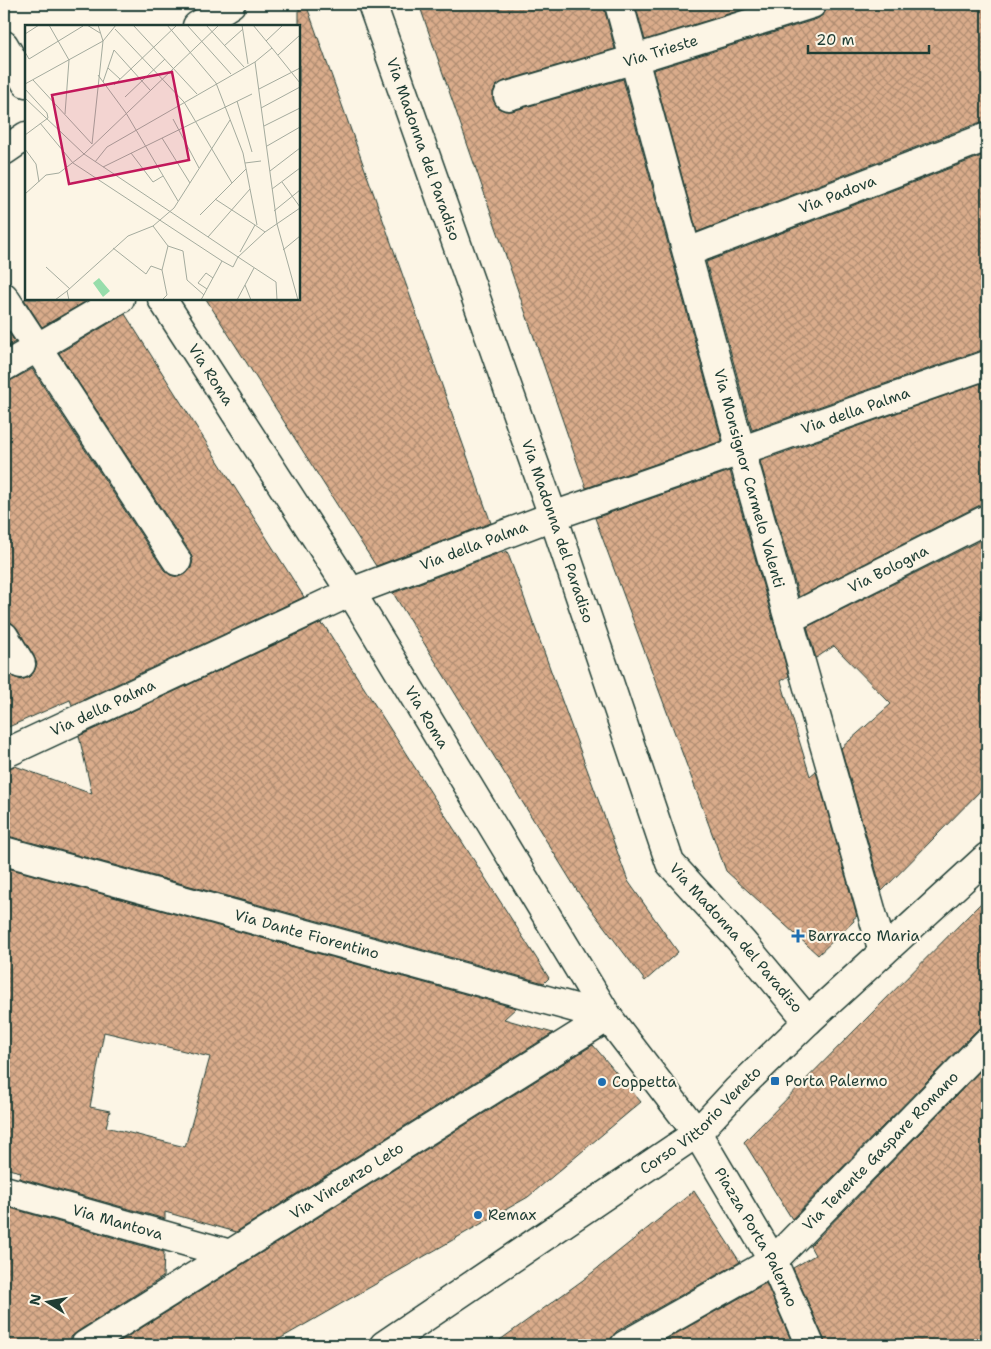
<svg xmlns="http://www.w3.org/2000/svg" width="991" height="1349" viewBox="0 0 991 1349" font-family="'Shantell Sans',sans-serif">
<style>
.building{fill:url(#building-cross-hatch);stroke:#1f3d34;fill-rule:evenodd}
.lines{fill:none;stroke-linecap:round;stroke-linejoin:round}
.minor-casing{stroke:#1f3d34;stroke-width:31}
.major-casing{stroke:#1f3d34;stroke-width:31}
.minor{stroke:#fcf5e5;stroke-width:28}
.major{stroke:#fcf5e5;stroke-width:28}
.poi-dot{fill:#1f6fb2;stroke:#fcf5e5;stroke-width:2}
.labels{text-anchor:middle;stroke-width:4.5;stroke-linejoin:round;paint-order:stroke}
.street-label{font-size:15px;fill:#1f3d34;stroke:#fcf5e5}
.poi-label{font-size:15px;fill:#1f3d34;stroke:#fcf5e5;text-anchor:start}
.inset-road{fill:none;stroke:#a4ab9e;stroke-width:1}
.view{fill:#c2185b;fill-opacity:0.15;stroke:#c2185b;stroke-width:2.5}
.inset-edge{fill:none;stroke:#1f3d34;stroke-width:2.5}
</style>
<defs>
<pattern id="building-cross-hatch" width="8" height="8" patternUnits="userSpaceOnUse" patternTransform="scale(1.25)"><rect width="8" height="8" fill="#daac8b"/><path d="M0 0l8 8M0 8l8-8" fill="none" stroke="#b08d72"/></pattern>
</defs>
<rect width="100%" height="100%" fill="#fcf5e5"/>
<filter id="ink" filterUnits="userSpaceOnUse"><feTurbulence type="fractalNoise" baseFrequency=".02" numOctaves="2"/><feDisplacementMap in="SourceGraphic" scale="10" xChannelSelector="R" yChannelSelector="G"/><feConvolveMatrix kernelMatrix="1 2 1 2 8 2 1 2 1" color-interpolation-filters="sRGB"/></filter>
<g filter="url(#ink)">
<g class="building">
<polygon points="299,4 306,4 491,523 376,566 206,299 299,299"/>
<polygon points="419,4 604,4 604,8 615,49 504,81 496,86 493,92 493,100 498,108 505,111 512,111 623,79 722,441 586,488"/>
<polygon points="635,4 760,4 645,40"/>
<polygon points="827,4 987,4 987,122 981,122 697,232 653,70 817,19 824,14 827,8"/>
<polygon points="987,154 987,350 982,350 752,430 706,262"/>
<polygon points="24,299 90,299 42,327"/>
<polygon points="125,314 304,597 72,705 70,700 4,729 4,666 8,672 13,677 22,680 29,677 34,672 37,664 34,656 17,628 12,623 4,620 4,383 12,380 32,369 164,570 170,575 178,577 186,574 191,568 193,560 190,552 59,353"/>
<polygon points="4,325 15,342 4,349"/>
<polygon points="987,381 987,503 980,505 799,597 760,461"/>
<polygon points="730,471 789,676 781,681 810,776 816,771 857,916 853,919 854,921 818,955 726,871 595,518"/>
<polygon points="983,539 987,543 987,784 882,891 841,748 891,704 834,646 816,658 807,627"/>
<polygon points="507,551 628,881 678,952 645,981 578,892 393,593 502,552 502,553"/>
<polygon points="321,623 322,626 324,625 549,978 544,983 8,836 4,836 4,769 15,766 92,794 79,736"/>
<path d="M4,867L516,1008L504,1019L553,1033L236,1232L165,1212V1219L19,1178L21,1172L4,1168ZM104,1032L210,1057L185,1147L106,1127L110,1111L90,1107Z"/>
<polygon points="987,897 987,1027 982,1027 976,1031 792,1219 744,1142"/>
<polygon points="593,1045 641,1102 528,1197 269,1345 114,1345"/>
<polygon points="987,1064 987,1345 825,1345 824,1339 793,1268 815,1255 810,1246"/>
<polygon points="694,1191 740,1262 617,1331 611,1338 609,1345 493,1345 583,1280"/>
<polygon points="10,1208 164,1252 163,1277 77,1332 71,1337 69,1345 4,1345 4,1229"/>
<polygon points="766,1283 793,1345 656,1345"/>
</g>
<g class="lines">
<g class="minor-casing">
<g id="minor">
<path id="s1" d="M619,4L741,451L883,952"/>
<polyline points="197,26 231,4"/>
<path id="s2" d="M508,96L635,59L812,4"/>
<polyline points="4,151 26,136"/>
<path id="s3" d="M688,252L987,137"/>
<polyline points="4,297 177,561"/>
<polyline points="4,367 120,299"/>
<path id="s4" d="M789,619L987,519"/>
<polyline points="4,636 21,664"/>
<path id="s5" d="M4,754L351,592L553,516L987,365"/>
<path id="s6" d="M4,851L608,1017"/>
<path id="s7" d="M697,1133L773,1261L810,1345"/>
<path id="s8" d="M4,1190L230,1254"/>
<path id="s9" d="M85,1345L608,1017"/>
<path id="s10" d="M625,1345L773,1261L987,1042"/>
</g>
</g>
<g class="major-casing">
<g id="major">
<path id="s11" d="M372,4L553,516L670,863L743,943L808,1021"/>
<polyline points="4,45 26,83"/>
<path id="s12" d="M162,299L351,592L608,1017L697,1133"/>
<path id="s13" d="M384,1345L697,1133L737,1090L808,1021L987,857"/>
</g>
</g>
<use href="#minor" class="minor"/>
<use href="#major" class="major"/>
</g>
</g>
<g class="poi-dot">
<path d="M795.5 928.5h5v5h5v5h-5v5h-5v-5h-5v-5h5z"/>
<rect x="770" y="1076" width="10" height="10" rx="2.5"/>
<circle cx="602" cy="1082" r="5"/>
<circle cx="478" cy="1215" r="5"/>
</g>
<g class="labels">
<g class="street-label">
<text dy="5" stroke="none"><textPath href="#s2" startOffset="159">Via Trieste</textPath></text>
<text dy="5" stroke="none"><textPath href="#s11" startOffset="154">Via Madonna del Paradiso</textPath></text>
<text dy="5" stroke="none"><textPath href="#s3" startOffset="160">Via Padova</textPath></text>
<text dy="5" stroke="none"><textPath href="#s12" startOffset="90">Via Roma</textPath></text>
<text dy="5" stroke="none"><textPath href="#s5" startOffset="919">Via della Palma</textPath></text>
<text dy="5" stroke="none"><textPath href="#s1" startOffset="492">Via Monsignor Carmelo Valenti</textPath></text>
<text dy="5" stroke="none"><textPath href="#s11" startOffset="559">Via Madonna del Paradiso</textPath></text>
<text dy="5" stroke="none"><textPath href="#s5" startOffset="514">Via della Palma</textPath></text>
<text dy="5" stroke="none"><textPath href="#s4" startOffset="111">Via Bologna</textPath></text>
<text dy="5" stroke="none"><textPath href="#s5" startOffset="109">Via della Palma</textPath></text>
<text dy="5" stroke="none"><textPath href="#s12" startOffset="495">Via Roma</textPath></text>
<text dy="5" stroke="none"><textPath href="#s6" startOffset="314">Via Dante Fiorentino</textPath></text>
<text dy="5" stroke="none"><textPath href="#s11" startOffset="1009">Via Madonna del Paradiso</textPath></text>
<text dy="5" stroke="none"><textPath href="#s13" startOffset="389">Corso Vittorio Veneto</textPath></text>
<text dy="5" stroke="none"><textPath href="#s10" startOffset="324">Via Tenente Gaspare Romano</textPath></text>
<text dy="5" stroke="none"><textPath href="#s9" startOffset="309">Via Vincenzo Leto</textPath></text>
<text dy="5" stroke="none"><textPath href="#s8" startOffset="118">Via Mantova</textPath></text>
<text dy="5" stroke="none"><textPath href="#s7" startOffset="120">Piazza Porta Palermo</textPath></text>
</g>
<g class="poi-label">
<text x="808" y="941">Barracco Maria</text>
<text x="785" y="1086">Porta Palermo</text>
<text x="612" y="1087">Coppetta</text>
<text x="488" y="1220">Remax</text>
</g>
</g>
<g transform="translate(25 25)">
<rect width="275" height="275" fill="#fcf5e5"/>
<path d="M74,253L85,266L78,272L68,258Z" fill="#97ddab"/>
<path class="inset-road" d="M24,0L44,35L40,89M62,0L75,8M108,0L172,69M142,0L191,58L218,128L232,200M162,0L206,49M181,0L219,42M217,0L223,39M90,4L159,77L207,158M0,9L14,0M241,16L258,0M199,21L218,4M247,23L275,58M0,27L4,34L58,1M253,30L275,10M230,37L252,199L273,275M83,43L95,54M73,50L101,88L153,176M8,55L67,119M78,57L89,25L125,65M0,59L78,16L91,0M89,60L152,0M0,64L22,88L23,93M234,64L275,43M100,72L140,34M0,73L59,129L213,232M212,76L227,127M236,83L275,62M148,94L174,143M15,98L48,138L197,236L208,242L213,232L251,257L252,275M239,101L275,83M0,110L23,93M137,113L165,158M67,119L78,16L73,0M242,121L275,102M0,124L11,139L14,157M106,128L128,157L138,151M59,129L194,0M70,137L82,122L230,37L247,23L228,0M220,138L236,136M78,142L227,69M245,146L275,123M257,157L275,182M247,164L275,143M0,169L21,150L34,148L59,129M190,174L230,200M249,186L275,165M175,190L221,144M128,201L143,221L158,226L162,255L179,270M183,212L225,164M88,223L121,249L126,241L137,245M258,225L275,211M215,227L230,200L240,207M213,232L240,207L275,183M21,242L45,264M137,245L143,221M220,260L226,275M182,264L173,258L181,248L188,253M42,266L103,211L128,201L149,183L205,95M30,275L42,266L44,275M137,275L142,270L137,245M176,275L197,236M212,275L229,243"/>
<path class="view" d="M147,47L164,135L44,159L27,70Z"/>
<rect width="275" height="275" class="inset-edge"/>
</g>
<rect width="991" height="1349" fill="none" stroke="#fcf5e5" stroke-width="20"/>
<rect x="10" y="10" width="971" height="1329" fill="none" stroke="#1f3d34" stroke-width="2" filter="url(#ink)"/>
<g transform="translate(48 1302) rotate(281)" stroke="#fcf5e5" stroke-width="4" paint-order="stroke">
<path d="M0-4L9 19L0 12L-9 19Z" fill="#1f3d34"/>
<text y="-8" font-size="14" font-weight="bold" text-anchor="middle" fill="#1f3d34">N</text>
</g>
<path d="M808 45v8h121v-8" fill="none" stroke="#1f3d34" stroke-width="2.5"/>
<text x="816" y="45" font-size="15" fill="#1f3d34" stroke="#fcf5e5" stroke-width="4" paint-order="stroke">20 m</text>
</svg>
